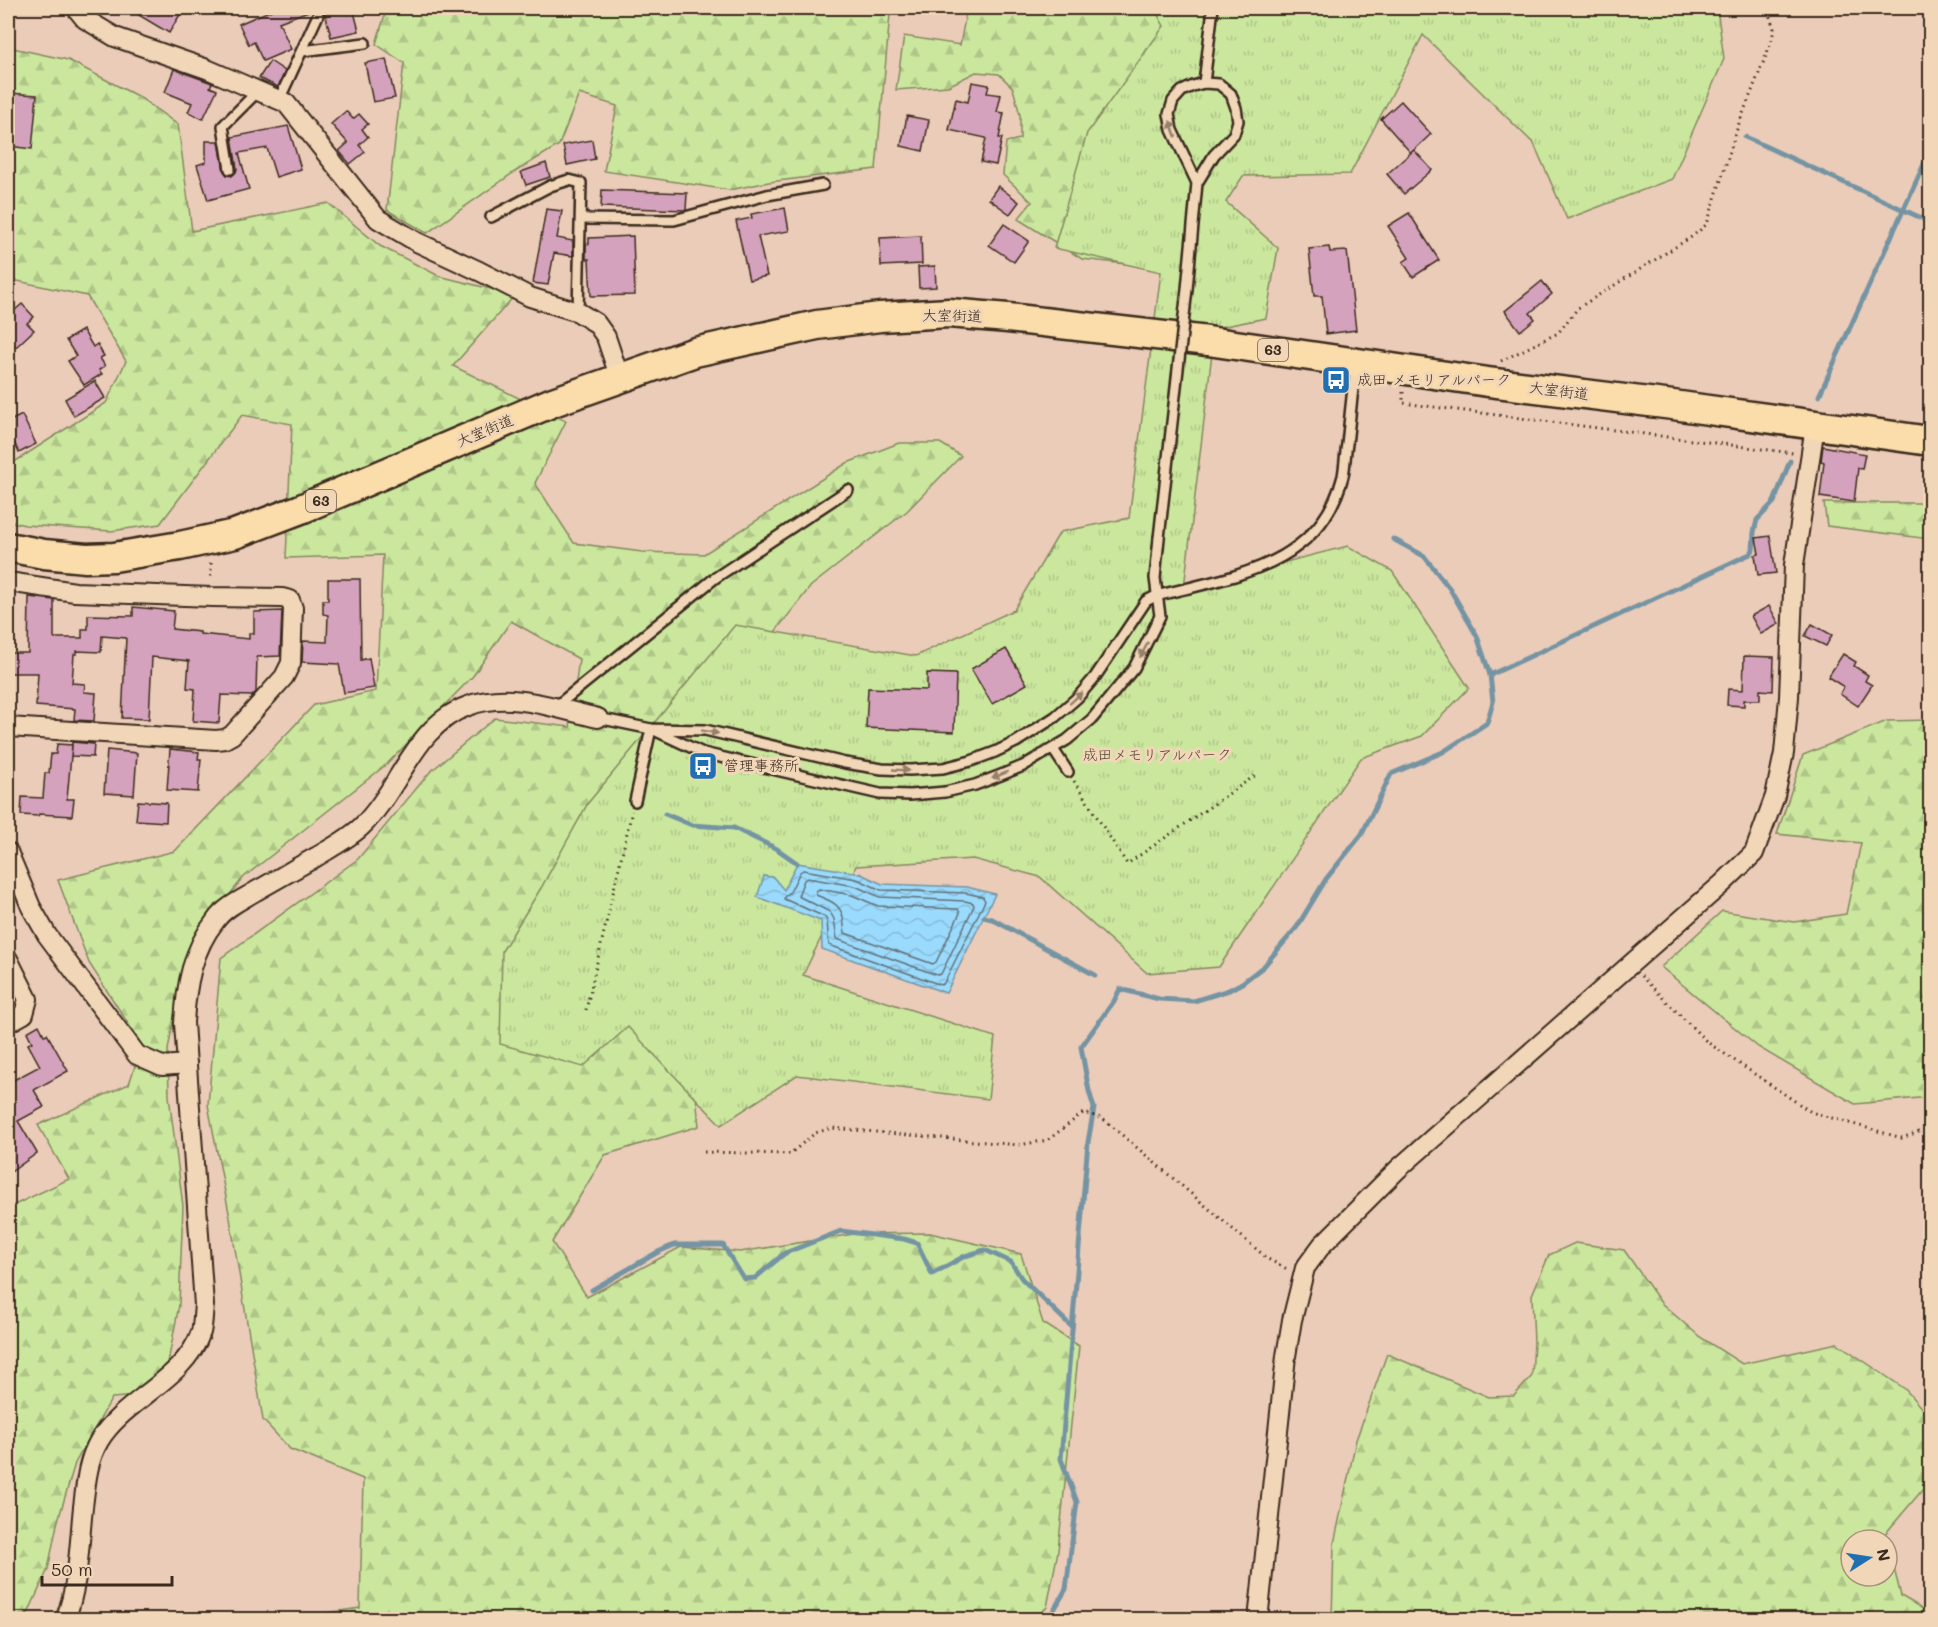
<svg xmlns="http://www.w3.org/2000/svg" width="1938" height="1627" viewBox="0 0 1938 1627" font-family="Mali,'Klee One',sans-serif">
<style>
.forest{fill:url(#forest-firs);stroke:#83885e;stroke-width:1.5}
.park{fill:url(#park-tufts);stroke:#83885e;stroke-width:1.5}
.water{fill:url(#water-waves);stroke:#7494a3;stroke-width:1.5}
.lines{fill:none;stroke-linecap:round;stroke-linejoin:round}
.shore{stroke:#617077;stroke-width:1.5}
.stream{stroke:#7494a3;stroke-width:5}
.building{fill:#d5a2bd;stroke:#3b2a1e;stroke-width:1.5}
.service-casing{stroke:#3b2a1e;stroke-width:14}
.minor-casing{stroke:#3b2a1e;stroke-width:22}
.primary-casing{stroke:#3b2a1e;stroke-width:33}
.path{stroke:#3b2a1e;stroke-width:3;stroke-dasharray:1.5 4.5;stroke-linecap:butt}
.service{stroke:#f1d6b8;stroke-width:9}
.minor{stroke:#f1d6b8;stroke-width:18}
.primary{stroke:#fbddab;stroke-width:28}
.service-bridge-casing{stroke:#3b2a1e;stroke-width:14;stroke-linecap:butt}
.service-bridge{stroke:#f1d6b8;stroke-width:9}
.oneway{fill:#96806b}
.labels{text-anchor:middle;stroke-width:6;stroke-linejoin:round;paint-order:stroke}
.shield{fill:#f1d6b8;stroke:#725e4c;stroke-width:1.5}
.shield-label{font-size:14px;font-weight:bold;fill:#3b2a1e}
.street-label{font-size:15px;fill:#3b2a1e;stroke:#f1d6b8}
.poi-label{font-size:15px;fill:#3b2a1e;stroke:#f1d6b8;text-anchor:start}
.park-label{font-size:15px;fill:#514631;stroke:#f1d6b8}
</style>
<defs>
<pattern id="forest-firs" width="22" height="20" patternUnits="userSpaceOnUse" patternTransform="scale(1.5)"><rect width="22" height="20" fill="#cbe79e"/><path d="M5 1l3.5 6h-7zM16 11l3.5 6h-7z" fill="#afc688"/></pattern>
<pattern id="park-tufts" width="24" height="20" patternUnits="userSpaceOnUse" patternTransform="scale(1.5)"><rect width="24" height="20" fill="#cbe79e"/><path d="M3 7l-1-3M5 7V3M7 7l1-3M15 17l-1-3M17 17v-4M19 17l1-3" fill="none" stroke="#afc688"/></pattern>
<pattern id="water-waves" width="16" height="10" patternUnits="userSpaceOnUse" patternTransform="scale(1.5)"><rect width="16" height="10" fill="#9adafc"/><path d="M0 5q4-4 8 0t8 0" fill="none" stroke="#86bbd8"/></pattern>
</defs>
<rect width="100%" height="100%" fill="#ebccb9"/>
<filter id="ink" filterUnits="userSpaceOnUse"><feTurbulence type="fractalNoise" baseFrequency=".0167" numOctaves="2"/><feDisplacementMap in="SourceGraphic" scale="12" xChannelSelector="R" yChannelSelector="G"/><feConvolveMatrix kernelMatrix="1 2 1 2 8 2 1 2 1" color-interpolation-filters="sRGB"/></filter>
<g filter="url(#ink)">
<g class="forest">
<polygon points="387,8 896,8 890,14 876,169 769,182 729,190 604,171 617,106 579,94 559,145 513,173 427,233 387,210 404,63 376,44"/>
<polygon points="967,8 1174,8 1160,268 1082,259 1018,219 1032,202 1003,175 1006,142 1020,139 1020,115 1013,88 999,74 976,72 948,86 896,90 904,36 960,45"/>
<polygon points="8,47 68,60 139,97 178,125 192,231 328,203 380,246 439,276 515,295 453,366 566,421 535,483 574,543 642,552 704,554 847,463 899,443 940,443 961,456 907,511 811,586 749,665 691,1046 699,1126 605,1155 552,1242 587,1297 681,1247 740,1252 854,1234 930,1233 1021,1254 1043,1323 1079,1346 1058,1551 1047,1607 1032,1620 285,1619 360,1608 363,1479 290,1449 263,1420 230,1218 208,1105 221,958 358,859 430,772 495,718 570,727 579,659 511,621 473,676 387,764 244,877 208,921 181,978 168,1050 169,1096 183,1206 179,1305 162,1394 112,1398 75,1463 57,1524 48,1569 25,1620 8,1619 8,1208 69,1179 38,1125 129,1084 142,1045 89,963 58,880 175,851 314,705 376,691 383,555 286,558 292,424 242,415 160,524 111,531 25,525 8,521 8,466 106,403 126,361 87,296 8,279"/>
<polygon points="1824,503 1930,503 1930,539 1827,526"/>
<polygon points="1930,720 1930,1097 1855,1104 1758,1047 1661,967 1722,911 1794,922 1846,914 1861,843 1777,834 1803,755 1887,721"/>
<polygon points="1575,1243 1624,1250 1661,1303 1700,1337 1742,1364 1837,1343 1905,1389 1930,1418 1930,1481 1885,1534 1887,1540 1851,1540 1851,1576 1887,1576 1887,1541 1901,1596 1930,1613 1930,1619 1332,1619 1334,1544 1356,1440 1387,1354 1489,1397 1514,1396 1532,1376 1534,1342 1532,1295 1549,1255"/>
</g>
<polygon class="park" points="1154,8 1717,8 1724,59 1672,179 1567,219 1534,144 1423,35 1350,174 1243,176 1226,202 1278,248 1266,318 1215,328 1184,588 1348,546 1392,571 1469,688 1422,736 1361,758 1219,967 1147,973 1040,877 973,859 856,866 803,975 995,1037 988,1099 797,1075 721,1125 628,1027 583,1067 500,1044 502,951 541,888 588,803 735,625 916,656 1014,610 1060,532 1129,518 1161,272 1054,248 1087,133 1164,26"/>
<polygon class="water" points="797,863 859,873 882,884 967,887 995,894 946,993 822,949 821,921 757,897 764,876 773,877 784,890"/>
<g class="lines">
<g class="shore">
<polygon points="803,870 857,879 881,890 966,893 983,897 985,901 944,983 941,985 829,945 827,921 825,917 784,899 785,896 790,892 800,872"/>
<polygon points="807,878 855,886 880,897 965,901 973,903 974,906 941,974 937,975 837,939 834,919 830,912 798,896 804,880"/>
<path d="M819,889L852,895L878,906L958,909L960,913L936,962L933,964L845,933C844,928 844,923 843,917C840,903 828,900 816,895V891Z"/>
</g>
<g class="stream">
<polyline points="1745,137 1930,222"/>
<polyline points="1819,396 1930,151"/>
<polyline points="1393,539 1424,556 1450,589 1477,636 1490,675"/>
<polyline points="665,814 692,825 734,828 777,849 797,863"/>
<polyline points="984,917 992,919 1095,975"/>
<polyline points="592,1290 658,1252 674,1245 723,1245 744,1279 755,1278 785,1253 841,1231 904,1239 917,1243 932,1274 965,1256 985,1250 1011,1262 1022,1279 1072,1327"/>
<polyline points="1048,1620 1066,1589 1077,1502 1061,1459 1088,1142 1094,1108 1089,1091 1081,1047 1114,1001 1120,989 1159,999 1194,1001 1229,990 1242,983 1264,966 1297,927 1326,879 1362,834 1391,774 1443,752 1487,723 1493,702 1490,675 1750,554 1753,550 1754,532 1757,520 1774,502 1790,461"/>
</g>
</g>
<g class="building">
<polygon points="127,8 184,8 169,33"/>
<polygon points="276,8 314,8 314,9 279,22 291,49 263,61 254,42 249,45 239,24"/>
<polygon points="324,8 353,8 359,31 331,37"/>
<polygon points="386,59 395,98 373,102 365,63"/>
<polygon points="270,61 285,71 278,87 259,78"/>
<polygon points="174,69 212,83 210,87 217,90 203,119 188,112 192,103 165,92"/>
<polygon points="972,82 989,85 987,93 1001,95 997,112 1004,113 999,138 1002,138 996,165 981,162 986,138 949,130 956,99 968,102"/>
<polygon points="9,93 37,95 32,149 8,146"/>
<polygon points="1401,101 1431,134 1411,153 1381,119"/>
<polygon points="346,111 353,119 359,114 368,124 362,129 368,137 359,145 365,152 350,164 339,151 348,143 331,124"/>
<polygon points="907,116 929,120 923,151 901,146"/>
<polygon points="288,126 301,169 276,177 267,148 239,153 249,189 208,200 197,165 206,162 206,141 219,141 224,171 227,175 232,176 236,172 237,169 232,137"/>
<polygon points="592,140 595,159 567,165 563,145"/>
<polygon points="1414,150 1432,170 1404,194 1387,174"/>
<polygon points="546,163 550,177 526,185 521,172"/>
<polygon points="998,186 1019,202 1010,214 989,199"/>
<polygon points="602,190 687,193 686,210 601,207"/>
<polygon points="785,208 789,231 758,236 767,276 749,280 736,221 752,218 751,214"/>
<polygon points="546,209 562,211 557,238 573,241 573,256 554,253 548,285 533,283"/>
<polygon points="1409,213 1439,260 1413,277 1403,262 1409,258 1388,226"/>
<polygon points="1004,224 1029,241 1014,262 989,245"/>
<polygon points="633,236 635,295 591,296 589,259 586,259 586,243 589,244 589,238"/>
<polygon points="921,236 922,264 881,266 880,238"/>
<polygon points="1329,247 1330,252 1347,251 1356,330 1326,334 1322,296 1314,296 1309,249"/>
<polygon points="935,266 936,287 919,288 918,267"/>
<polygon points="1542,281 1552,294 1530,313 1535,319 1520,331 1505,311"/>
<polygon points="8,302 15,310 22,304 34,317 27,323 34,330 16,347 8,337"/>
<polygon points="83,330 93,347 97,344 104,356 100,358 105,366 99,370 102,374 84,385 68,361 76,356 66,340"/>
<polygon points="95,381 105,398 74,416 65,399"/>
<polygon points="22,415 36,444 19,453 8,429 8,422"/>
<polygon points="1823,446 1865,454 1862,469 1858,468 1854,502 1820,497 1824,462 1821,461"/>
<polygon points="1770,536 1776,573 1758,575 1755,555 1759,554 1756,538"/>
<polygon points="328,579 360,579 361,660 369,658 374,688 344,693 339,664 302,662 303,641 327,642 328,615 323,614 323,600 328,600"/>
<polygon points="29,597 54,600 54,638 82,638 82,629 88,629 88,615 133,616 133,607 174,611 172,629 200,632 200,634 249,639 249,633 254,633 254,612 282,611 280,656 257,657 256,692 252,696 221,695 219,723 193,721 195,689 187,688 189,661 152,657 149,719 122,718 126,638 102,636 101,652 77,651 77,654 74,654 72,683 85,684 84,692 96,693 94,721 74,720 75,709 36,706 38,673 8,673 8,653 28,653"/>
<polygon points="1769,606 1779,624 1761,634 1751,616"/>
<polygon points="1812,624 1832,635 1826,646 1805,636"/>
<polygon points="1006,649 1027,684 992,704 971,669"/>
<polygon points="1843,654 1856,662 1854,666 1868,675 1865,681 1872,685 1858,706 1840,694 1844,687 1828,677"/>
<polygon points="1744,656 1774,657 1773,691 1760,690 1760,700 1744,700 1744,706 1727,705 1728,689 1743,690"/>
<polygon points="927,673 956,674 954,732 866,728 868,688 927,690"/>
<polygon points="72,742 94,744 93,757 71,756"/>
<polygon points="57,744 72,745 67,799 74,799 72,816 39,814 38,816 21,815 22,797 43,798 45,773 49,773 51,754 56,754"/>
<polygon points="170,749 199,752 198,759 201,759 198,792 167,790"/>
<polygon points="107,750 137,753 134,795 104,793"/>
<polygon points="138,801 167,803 166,822 136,820"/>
<polygon points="39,1025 44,1035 47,1034 68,1071 34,1090 44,1107 18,1121 37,1153 8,1174 8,1083 40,1066 28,1044 32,1042 27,1032"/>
</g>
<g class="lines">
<g class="service-casing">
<g id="service">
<polyline points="302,51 365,43"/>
<polyline points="1204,83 1213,8"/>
<polyline points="279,100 318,15"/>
<polyline points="230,169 223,126 257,92"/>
<polyline points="491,217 550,186 569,180 581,183 578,312"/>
<polyline points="581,219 674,220 767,195 823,185"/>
<polyline points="1187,289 1197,183 1214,155 1234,134 1238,121 1236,108 1231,94 1219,84 1204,83 1193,86 1182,91 1173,101 1169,114 1172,130 1197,183"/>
<polyline points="554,708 715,578 848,490"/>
<path d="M598,718L651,729L705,730L845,763L882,769L910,770L943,768L971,761L995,752L1016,742L1055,717L1078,697L1095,677L1146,601L1156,596C1233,576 1320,567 1343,476C1345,466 1345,455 1347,444C1350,418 1352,392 1356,366"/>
<polyline points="656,731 703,753 880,794 910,795 945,792 975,785 1001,775 1023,766 1067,740 1092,719 1134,668 1160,616 1155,578 1159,538"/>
<polyline points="1053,749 1068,772"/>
<polyline points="635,801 651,729"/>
</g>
</g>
<g class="minor-casing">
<g id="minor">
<polyline points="76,8 85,19 115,37 207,69 286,103 378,219 417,242 479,271 530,297 578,312 596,323 606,337 620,379"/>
<polyline points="8,582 75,592 212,597 282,598 290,600 293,608 291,663 284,677 232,735 225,739 216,740 8,727"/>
<polyline points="8,852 31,907 47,935 137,1055 162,1066 187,1064"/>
<polyline points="8,959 28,999 24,1014 8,1023"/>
<path d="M65,1620C79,1584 79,1545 83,1507C86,1484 87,1462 99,1441C123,1400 185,1380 201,1332C203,1324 203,1313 204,1305L184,1023C186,986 192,950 216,920C225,907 243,899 256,891C276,880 296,868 316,857C331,848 348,839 361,827C400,790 414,725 468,706C510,690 557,709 598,718"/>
<polyline points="1258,1620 1286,1356 1292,1320 1305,1268 1322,1245 1398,1169 1723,883 1754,853 1775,796 1784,753 1789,697 1794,565 1815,426"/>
</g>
</g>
<g class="primary-casing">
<polyline id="primary" points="8,547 44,554 86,558 114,557 180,546 235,534 301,509 553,402 695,352 817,325 880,317 949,313 1008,318 1208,341 1488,382 1673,405 1930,441"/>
</g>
<g class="path">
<polyline points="1501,361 1558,333 1578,308 1693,236 1707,224 1738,126 1771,43 1774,29 1767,8"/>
<polyline points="1403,392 1403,403 1793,453"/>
<polyline points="211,563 211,580"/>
<polyline points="1074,781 1127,864 1256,775"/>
<polyline points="1641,976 1707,1042 1811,1112 1902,1138 1930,1128"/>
<polyline points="586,1010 632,811"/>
<polyline points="704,1152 790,1154 815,1133 832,1128 1019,1145 1048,1140 1083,1113 1102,1118 1268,1259 1287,1269"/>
</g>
<use href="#service" class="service"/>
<use href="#minor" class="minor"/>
<use href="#primary" class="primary"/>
<g class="service-bridge-casing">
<polyline id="service-bridge" points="1159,538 1187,289"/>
</g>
<use href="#service-bridge" class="service-bridge"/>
</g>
<defs><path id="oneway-solid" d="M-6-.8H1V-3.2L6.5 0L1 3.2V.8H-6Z" transform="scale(1.5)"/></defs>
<g class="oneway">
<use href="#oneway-solid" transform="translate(1173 129) rotate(-110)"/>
<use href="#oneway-solid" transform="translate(1144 650) rotate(118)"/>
<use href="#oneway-solid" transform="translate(1076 698) rotate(-43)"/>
<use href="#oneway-solid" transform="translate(710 732) rotate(10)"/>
<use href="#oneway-solid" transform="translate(901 770) rotate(3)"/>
<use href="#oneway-solid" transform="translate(1000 775) rotate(158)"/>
</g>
</g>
<defs>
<g id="bus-square" transform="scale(1.5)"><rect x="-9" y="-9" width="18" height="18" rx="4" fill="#1f6fb2" stroke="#f1d6b8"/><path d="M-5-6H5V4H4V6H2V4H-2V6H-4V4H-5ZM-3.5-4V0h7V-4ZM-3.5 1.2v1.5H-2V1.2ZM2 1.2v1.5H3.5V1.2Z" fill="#fff"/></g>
</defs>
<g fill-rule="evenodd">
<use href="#bus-square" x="1336" y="380"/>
<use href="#bus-square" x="703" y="766"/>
</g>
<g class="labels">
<g class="shield">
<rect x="1258" y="339" width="30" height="22" rx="4.5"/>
<rect x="306" y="490" width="30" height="22" rx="4.5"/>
</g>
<g class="shield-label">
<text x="1273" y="355">63</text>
<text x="321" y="506">63</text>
</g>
<g class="street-label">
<text transform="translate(952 316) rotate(1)" y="5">大室街道</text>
<text transform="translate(1559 391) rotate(7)" y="5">大室街道</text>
<text transform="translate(485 431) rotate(-23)" y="5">大室街道</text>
</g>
<g class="poi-label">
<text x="1357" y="385">成田 メモリアルパーク</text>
<text x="724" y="771">管理事務所</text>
</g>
<g class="park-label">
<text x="1157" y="760">成田メモリアルパーク</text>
</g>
</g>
<rect width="1938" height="1627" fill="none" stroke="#f1d6b8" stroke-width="30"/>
<rect x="15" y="15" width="1908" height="1597" fill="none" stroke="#3b2a1e" stroke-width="2" filter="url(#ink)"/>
<g transform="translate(1869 1558) rotate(78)"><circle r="28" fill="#f1d6b8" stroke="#a8917a" stroke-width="1.5"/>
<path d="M0-4.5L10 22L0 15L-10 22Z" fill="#1f6fb2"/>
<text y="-9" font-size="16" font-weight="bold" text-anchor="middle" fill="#3b2a1e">N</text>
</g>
<path d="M42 1576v9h130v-9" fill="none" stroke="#3b2a1e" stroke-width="3"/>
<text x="51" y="1576" font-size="18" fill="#3b2a1e" stroke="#f1d6b8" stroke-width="4.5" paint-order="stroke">50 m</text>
</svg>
